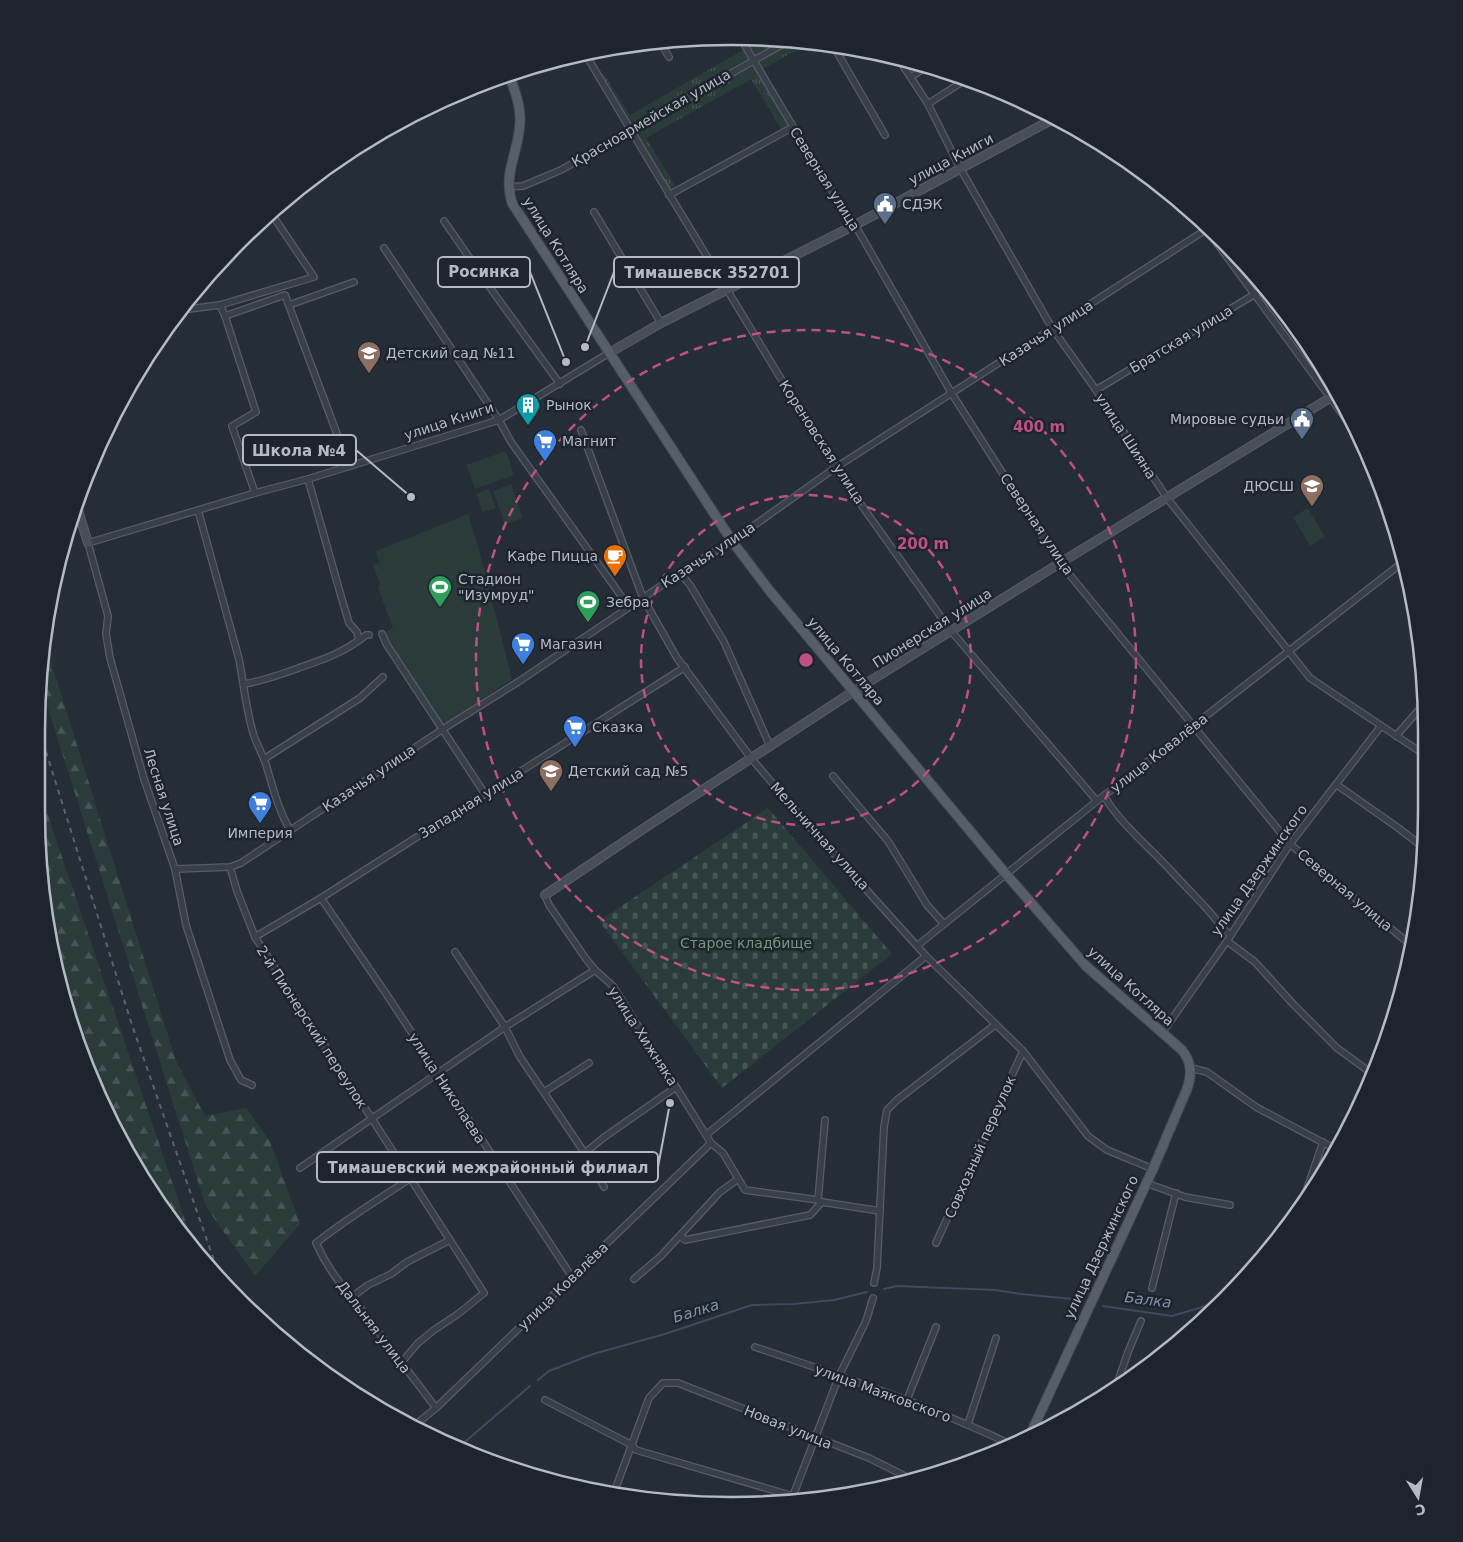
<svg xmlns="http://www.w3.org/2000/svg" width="1463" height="1542" viewBox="0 0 1463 1542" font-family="'DejaVu Sans',sans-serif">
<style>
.grass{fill:url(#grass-tufts)}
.forest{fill:url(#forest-firs)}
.cemetery{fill:url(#cemetery-stones)}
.pitch{fill:#2a3b3a}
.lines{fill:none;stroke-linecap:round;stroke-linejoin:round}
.stream{stroke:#3c4b5e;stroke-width:2}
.street-casing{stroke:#565d66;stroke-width:8}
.secondary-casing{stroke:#565d66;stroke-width:10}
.primary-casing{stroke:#414851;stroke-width:11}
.street{stroke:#383f48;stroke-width:5.5}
.secondary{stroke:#474e5a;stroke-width:8}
.primary{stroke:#565e68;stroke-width:9}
.rail{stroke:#5b636e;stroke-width:2;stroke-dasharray:5 5;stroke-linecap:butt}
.ring{fill:none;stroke:#bd5180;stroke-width:2.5;stroke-dasharray:9 6}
.labels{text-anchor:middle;stroke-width:5;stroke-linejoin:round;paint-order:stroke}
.street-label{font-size:14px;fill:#b3bac4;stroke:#1d242d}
.poi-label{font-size:14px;fill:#b3bac4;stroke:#1d242d;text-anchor:start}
.park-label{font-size:14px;fill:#74977c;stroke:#1d242d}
.water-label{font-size:15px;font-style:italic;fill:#7f91a8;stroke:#1d242d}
.rim{fill:none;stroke:#b3bac4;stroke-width:2.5}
.centre{fill:#bd5180;stroke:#1d242d;stroke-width:2.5}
.ring-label{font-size:15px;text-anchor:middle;font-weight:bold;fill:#bd5180;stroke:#1d242d;stroke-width:5;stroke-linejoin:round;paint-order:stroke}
.leader{fill:none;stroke:#b3bac4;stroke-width:2}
.callout-dot{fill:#b3bac4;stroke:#1d242d;stroke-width:2}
.callout{fill:#1d242d;stroke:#b3bac4;stroke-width:2}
.callout-label{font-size:15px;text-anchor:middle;font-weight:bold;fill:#b3bac4}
</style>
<defs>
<pattern id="grass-tufts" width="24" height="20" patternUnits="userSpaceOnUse" patternTransform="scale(1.25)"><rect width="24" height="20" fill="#2a3b3a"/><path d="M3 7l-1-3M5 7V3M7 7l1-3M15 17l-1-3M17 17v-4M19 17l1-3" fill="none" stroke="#465555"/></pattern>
<pattern id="forest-firs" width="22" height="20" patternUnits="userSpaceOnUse" patternTransform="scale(1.25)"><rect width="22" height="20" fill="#2a3b3a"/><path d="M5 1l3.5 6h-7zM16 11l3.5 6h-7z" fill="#465555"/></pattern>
<pattern id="cemetery-stones" width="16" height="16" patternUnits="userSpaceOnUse" patternTransform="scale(1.25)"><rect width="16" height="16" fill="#2a3b3a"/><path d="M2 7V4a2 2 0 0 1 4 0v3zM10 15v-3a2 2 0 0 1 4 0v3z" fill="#465555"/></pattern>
</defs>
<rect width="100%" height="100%" fill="#252d37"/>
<g class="grass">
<polygon points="765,38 787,39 757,56 755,56 744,39 753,39 756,43"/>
<polygon points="792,40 808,43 761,70 759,65 761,59"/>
<polygon points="745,49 749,56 748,60 634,125 630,124 601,76 604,74 630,115"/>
<polygon points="749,65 754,66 790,126 781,132 780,127 751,79 646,138 677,188 671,191 669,190 634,131"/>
</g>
<g class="forest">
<polygon points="45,643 176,1061 205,1116 246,1108 270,1141 300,1224 255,1276 206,1207 39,680"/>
<polygon points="37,783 187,1226 190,1239 154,1197 89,1077 50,946 36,811"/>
</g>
<polygon class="cemetery" points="768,808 892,954 722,1088 599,921"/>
<g class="pitch">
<polygon points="506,451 514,475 475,489 466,465"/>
<polygon points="511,484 523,518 505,524 493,491"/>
<polygon points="489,489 496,508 483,512 476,494"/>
<polygon points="1308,508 1325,537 1310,546 1293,517"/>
<polygon points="468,514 480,553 512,679 449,722 440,722 384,633 393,628 378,588 380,584 373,565 379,564 376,551"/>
</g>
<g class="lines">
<g class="stream">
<polyline points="884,1289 897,1286 995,1290 1021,1294 1083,1300"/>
<polyline points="1103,1306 1172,1316 1209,1305 1219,1305"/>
<polyline points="538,1380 549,1371 593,1354 665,1334 752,1305 794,1304 834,1300 867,1292"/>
<polyline points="459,1447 530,1386"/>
</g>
<g class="street-casing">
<g id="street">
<polyline points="741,39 823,177 855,225 952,394 1060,563 1290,844 1413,947"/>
<polyline points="660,42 669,57"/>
<polyline points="834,47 885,135"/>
<polyline points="586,55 651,164 835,468 951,631 1097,801"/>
<polyline points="898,58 928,104 960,168 1052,328 1096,390 1167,498 1310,678 1425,755"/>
<polyline points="911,77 928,66"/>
<polyline points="928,104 965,80"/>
<polyline points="508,187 523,186 561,170 790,40"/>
<polyline points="669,195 793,127"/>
<polyline points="594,212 661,323"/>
<polyline points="444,221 496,296 560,384"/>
<polyline points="1205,227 1354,430"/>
<polyline points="384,248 499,420 511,442 629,607"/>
<polyline points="220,305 225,316 256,412 232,426 255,493"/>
<polyline points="289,305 354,282"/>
<polyline points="178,312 189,309 220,305 314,277 271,213"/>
<polyline points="225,316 285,295 349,466"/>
<polyline points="1096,390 1265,288"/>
<polyline points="581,430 643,598 677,658 751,758 808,825 926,956 1023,1051 1088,1136 1107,1150 1153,1169"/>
<polyline points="308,479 341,596 349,623 357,632 359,640"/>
<path d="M198,510L239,659C244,685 246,711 254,736C258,747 264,757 267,768C274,791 278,809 290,830"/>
<polyline points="680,573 690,585 724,642 770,746"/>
<polyline points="382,634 387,645 485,794"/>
<path d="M244,684C263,681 278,675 296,669C324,659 342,654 366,635H369"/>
<polyline points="1396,736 1423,705"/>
<polyline points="264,759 360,698 383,677"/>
<polyline points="833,776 888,841 927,905 944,924"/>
<polyline points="1337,785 1397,827 1423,847"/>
<path d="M1104,796C1122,826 1150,847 1173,873C1184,885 1196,897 1207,909C1215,918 1221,927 1230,935"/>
<polyline points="230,867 237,891 255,937 484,1293 458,1314 434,1330 418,1343 401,1363"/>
<polyline points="175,869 230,867 241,863 443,729 518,682 680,573 732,541 835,468 1207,229"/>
<polyline points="545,895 549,905 586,959 595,970 613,986 711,1143 723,1153 745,1190 818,1200 822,1202 880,1211"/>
<polyline points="321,898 387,995 572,1277"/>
<polyline points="255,937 321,898 685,667"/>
<polyline points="1227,941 1255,962 1293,1004 1337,1048 1374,1075"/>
<polyline points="918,945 1097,801 1403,562"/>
<polyline points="455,952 505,1027 520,1057 586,1155 604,1187"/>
<polyline points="1162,1033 1227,941 1290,844 1381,726"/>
<polyline points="1191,1068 1207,1072 1256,1107 1335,1149"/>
<polyline points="252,1085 241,1080 230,1060 186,925 175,869 144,779 110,658 106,634 108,616 88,543 255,493 308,479 499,420 609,353"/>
<polyline points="544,1092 589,1063"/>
<polyline points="706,1135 926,956"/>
<polyline points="585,1153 603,1138 676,1087"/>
<polyline points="300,1168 505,1027 595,970"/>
<path d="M411,1178C379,1199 346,1219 316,1243C325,1263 337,1281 352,1297L436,1408"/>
<polyline points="1146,1183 1185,1197 1230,1205"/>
<polyline points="818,1200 825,1120"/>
<polyline points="1300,1209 1323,1142"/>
<polyline points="680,1236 685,1240 810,1215 822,1202"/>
<polyline points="936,1243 1023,1051"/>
<polyline points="634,1279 661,1256 720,1192 738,1179"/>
<polyline points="874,1283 877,1268 884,1127 887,1110 897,1100 995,1025"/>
<polyline points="1152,1288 1176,1193"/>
<polyline points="352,1297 368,1285 391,1274 407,1262 450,1240"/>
<path d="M755,1347C841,1376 928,1405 1010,1444"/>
<polyline points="1117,1384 1128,1352 1141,1321"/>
<polyline points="545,1400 632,1445 636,1450 793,1496"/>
<polyline points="906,1402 936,1327"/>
<polyline points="968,1424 996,1338"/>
<polyline points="414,1426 436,1408 711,1143"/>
<polyline points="615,1490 649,1398 663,1383 678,1383 869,1458 911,1479"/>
<polyline points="791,1501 839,1376 866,1321 873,1298"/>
</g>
</g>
<g class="secondary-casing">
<g id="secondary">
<polyline points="609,353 661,323 855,225 1055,118"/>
<polyline points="77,507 88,543"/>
<polyline points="545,895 646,827 854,691 1060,563 1338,393"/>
</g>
</g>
<g class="primary-casing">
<path id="primary" d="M508,73C514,87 520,103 520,118C521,149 502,171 512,203L732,541L769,590L1006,874L1086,966L1182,1050C1192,1063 1192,1074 1187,1089L1153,1169L1030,1435"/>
</g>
<use href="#street" class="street"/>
<use href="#secondary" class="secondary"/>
<use href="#primary" class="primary"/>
<polyline class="rail" points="37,723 132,1025 217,1269"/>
</g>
<g class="ring">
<circle cx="806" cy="660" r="165"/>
<circle cx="806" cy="660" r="330"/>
</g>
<defs>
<g id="civic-pin" transform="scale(1.25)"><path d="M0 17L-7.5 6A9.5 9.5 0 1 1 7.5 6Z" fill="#5c6f8a" stroke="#1d242d"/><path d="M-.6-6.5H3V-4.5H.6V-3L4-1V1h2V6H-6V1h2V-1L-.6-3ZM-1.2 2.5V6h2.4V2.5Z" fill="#fff"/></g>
<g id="school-pin" transform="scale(1.25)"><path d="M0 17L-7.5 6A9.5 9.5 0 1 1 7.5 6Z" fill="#8d6e63" stroke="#1d242d"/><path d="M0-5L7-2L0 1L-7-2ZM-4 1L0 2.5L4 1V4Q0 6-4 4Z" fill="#fff"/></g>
<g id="building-pin" transform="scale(1.25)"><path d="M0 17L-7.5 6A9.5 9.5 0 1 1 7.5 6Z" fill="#0f9aa8" stroke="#1d242d"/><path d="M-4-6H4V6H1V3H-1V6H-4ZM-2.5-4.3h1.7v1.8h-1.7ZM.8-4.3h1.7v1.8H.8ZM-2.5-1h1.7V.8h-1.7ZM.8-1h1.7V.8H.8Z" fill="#fff"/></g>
<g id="supermarket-pin" transform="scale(1.25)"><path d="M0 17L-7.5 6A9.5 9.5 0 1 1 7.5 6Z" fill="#3f7fe0" stroke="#1d242d"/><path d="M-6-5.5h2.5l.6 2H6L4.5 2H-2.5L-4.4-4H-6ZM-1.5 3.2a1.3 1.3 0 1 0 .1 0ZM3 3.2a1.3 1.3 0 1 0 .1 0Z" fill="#fff"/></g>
<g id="cafe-pin" transform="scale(1.25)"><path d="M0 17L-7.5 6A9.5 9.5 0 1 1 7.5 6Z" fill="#e8710a" stroke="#1d242d"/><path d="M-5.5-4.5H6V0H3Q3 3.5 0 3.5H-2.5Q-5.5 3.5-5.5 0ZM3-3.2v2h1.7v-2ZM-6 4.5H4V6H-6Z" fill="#fff"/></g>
<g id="stadium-pin" transform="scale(1.25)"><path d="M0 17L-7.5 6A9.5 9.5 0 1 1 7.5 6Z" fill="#2e9e5b" stroke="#1d242d"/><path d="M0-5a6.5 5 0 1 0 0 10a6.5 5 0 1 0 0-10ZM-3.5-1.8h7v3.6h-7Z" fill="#fff"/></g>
</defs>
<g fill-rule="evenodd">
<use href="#civic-pin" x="885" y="204"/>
<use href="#school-pin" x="369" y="353"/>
<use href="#building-pin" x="528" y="405"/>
<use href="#civic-pin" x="1302" y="419"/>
<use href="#supermarket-pin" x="545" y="441"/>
<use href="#school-pin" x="1312" y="486"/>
<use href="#cafe-pin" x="615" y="556"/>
<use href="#stadium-pin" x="440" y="587"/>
<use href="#stadium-pin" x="588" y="602"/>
<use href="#supermarket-pin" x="523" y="644"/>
<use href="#supermarket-pin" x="575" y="727"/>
<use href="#school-pin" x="551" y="771"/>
<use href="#supermarket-pin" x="260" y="803"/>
</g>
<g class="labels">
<g class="street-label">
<text transform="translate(651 118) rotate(-30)" y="5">Красноармейская улица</text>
<text transform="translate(951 159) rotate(-28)" y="5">улица Книги</text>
<text transform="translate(825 179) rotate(58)" y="5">Северная улица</text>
<text transform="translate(556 245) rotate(58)" y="5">улица Котляра</text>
<text transform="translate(1046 333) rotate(-33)" y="5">Казачья улица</text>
<text transform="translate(1181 339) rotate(-31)" y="5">Братская улица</text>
<text transform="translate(449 421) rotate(-18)" y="5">улица Книги</text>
<text transform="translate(1126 436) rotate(57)" y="5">улица Шияна</text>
<text transform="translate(822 442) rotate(57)" y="5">Кореновская улица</text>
<text transform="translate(1037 524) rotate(56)" y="5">Северная улица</text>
<text transform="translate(708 555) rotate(-33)" y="5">Казачья улица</text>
<text transform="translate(932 628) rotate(-32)" y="5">Пионерская улица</text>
<text transform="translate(846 661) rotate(50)" y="5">улица Котляра</text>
<text transform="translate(1159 753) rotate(-38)" y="5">улица Ковалёва</text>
<text transform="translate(369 778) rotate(-34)" y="5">Казачья улица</text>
<text transform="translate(164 797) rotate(72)" y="5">Лесная улица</text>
<text transform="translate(471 803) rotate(-32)" y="5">Западная улица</text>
<text transform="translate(820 836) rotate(48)" y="5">Мельничная улица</text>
<text transform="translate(1259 870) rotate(-55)" y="5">улица Дзержинского</text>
<text transform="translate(1345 890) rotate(40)" y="5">Северная улица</text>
<text transform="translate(1131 986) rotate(42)" y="5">улица Котляра</text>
<text transform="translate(312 1027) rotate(57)" y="5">2-й Пионерский переулок</text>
<text transform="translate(643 1036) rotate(57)" y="5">улица Хижняка</text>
<text transform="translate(447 1088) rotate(57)" y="5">улица Николаева</text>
<text transform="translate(980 1147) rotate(-66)" y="5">Совхозный переулок</text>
<text transform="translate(1101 1247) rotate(-65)" y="5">улица Дзержинского</text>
<text transform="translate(563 1286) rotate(-44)" y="5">улица Ковалёва</text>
<text transform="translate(374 1327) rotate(53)" y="5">Дальняя улица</text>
<text transform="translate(883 1393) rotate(20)" y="5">улица Маяковского</text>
<text transform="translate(788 1427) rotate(22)" y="5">Новая улица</text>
</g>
<g class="poi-label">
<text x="902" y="209">СДЭК</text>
<text x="386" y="358">Детский сад №11</text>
<text x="546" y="410">Рынок</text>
<text x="1284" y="424" text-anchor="end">Мировые судьи</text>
<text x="562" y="446">Магнит</text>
<text x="1294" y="491" text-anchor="end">ДЮСШ</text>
<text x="598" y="561" text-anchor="end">Кафе Пицца</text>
<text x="458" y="584">Стадион<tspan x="458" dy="16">"Изумруд"</tspan></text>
<text x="606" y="607">Зебра</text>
<text x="540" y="649">Магазин</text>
<text x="592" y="732">Сказка</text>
<text x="568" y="776">Детский сад №5</text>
<text x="260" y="838" text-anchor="middle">Империя</text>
</g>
<g class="park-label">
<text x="746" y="948">Старое кладбище</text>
</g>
<g class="water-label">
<text transform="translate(1148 1300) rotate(7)" y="5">Балка</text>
<text transform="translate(696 1311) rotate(-17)" y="5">Балка</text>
</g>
</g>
<path d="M0 0H1463V1542H0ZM731 45H732A686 686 0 0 1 1418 731V811A686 686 0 0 1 732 1497H731A686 686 0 0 1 45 811V731A686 686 0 0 1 731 45Z" fill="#1d242d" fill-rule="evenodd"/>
<path class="rim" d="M731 45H732A686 686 0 0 1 1418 731V811A686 686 0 0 1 732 1497H731A686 686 0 0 1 45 811V731A686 686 0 0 1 731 45Z"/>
<circle cx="806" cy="660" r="8" class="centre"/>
<g class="ring-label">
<text x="1039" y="432">400 m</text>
<text x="923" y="549">200 m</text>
</g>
<path class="leader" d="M566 362L530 272M585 347L614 272M411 497L356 450M670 1103L658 1167"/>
<g class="callout-dot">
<circle cx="566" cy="362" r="5"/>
<circle cx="585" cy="347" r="5"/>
<circle cx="411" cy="497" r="5"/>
<circle cx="670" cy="1103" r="5"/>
</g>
<g class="callout">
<rect x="438" y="257" width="92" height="30" rx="5"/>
<rect x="614" y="257" width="185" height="30" rx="5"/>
<rect x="243" y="435" width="113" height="30" rx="5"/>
<rect x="317" y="1152" width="341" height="30" rx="5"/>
</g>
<g class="callout-label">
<text x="484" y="277">Росинка</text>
<text x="707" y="278">Тимашевск 352701</text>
<text x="299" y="456">Школа №4</text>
<text x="488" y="1173">Тимашевский межрайонный филиал</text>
</g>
<g transform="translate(1418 1497) rotate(169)" stroke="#1d242d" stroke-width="4" paint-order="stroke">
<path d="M0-4L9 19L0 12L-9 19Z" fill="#b3bac4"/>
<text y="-8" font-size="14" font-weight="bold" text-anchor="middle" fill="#b3bac4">С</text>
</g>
</svg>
